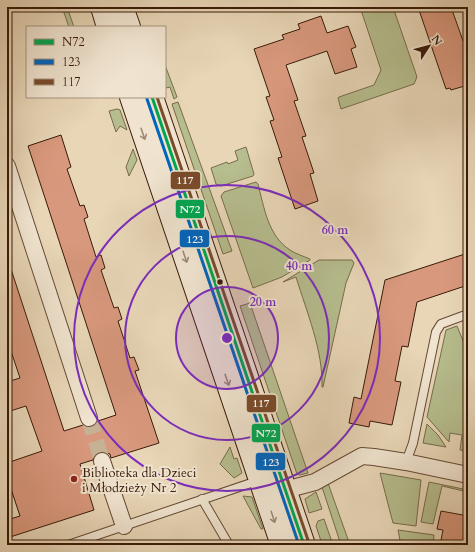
<svg xmlns="http://www.w3.org/2000/svg" width="475" height="552" viewBox="0 0 475 552" font-family="Cardo,serif">
<style>
.green{fill:#b6bd8e;stroke:#786c4b}
.building{fill:#d8987d;stroke:#391b08}
.lines{fill:none;stroke-linecap:round;stroke-linejoin:round}
.street-tunnel{stroke:#c5b194;stroke-width:16;stroke-dasharray:16 8;stroke-linecap:butt}
.lane-casing{stroke:#654a34;stroke-width:10}
.street-casing{stroke:#654a34;stroke-width:18}
.secondary-casing{stroke:#391b08;stroke-width:24}
.lane{stroke:#f0e4d0;stroke-width:8}
.street{stroke:#f0e4d0;stroke-width:16}
.secondary{stroke:#f0e4d0;stroke-width:22}
.bus-1-casing{stroke:#f0e4d0;stroke-width:6}
.bus-2-casing{stroke:#f0e4d0;stroke-width:6}
.bus-3-casing{stroke:#f0e4d0;stroke-width:6}
.bus-1{stroke:#00a651;stroke-width:3}
.bus-2{stroke:#0065bd;stroke-width:3}
.bus-3{stroke:#7a4b2a;stroke-width:3}
.oneway{stroke:#9e8a76}
.ring{fill:none;stroke:#7b2cbf;stroke-width:2}
.bus-dot{fill:#391b08;stroke:#f0e4d0;stroke-width:1.5}
.poi-dot{fill:#8f2418;stroke:#f0e4d0;stroke-width:1.5}
.labels{text-anchor:middle;stroke-width:4;stroke-linejoin:round;paint-order:stroke}
.poi-label{font-size:13px;fill:#391b08;stroke:#f0e4d0;text-anchor:start}
.centre{fill:#7b2cbf;stroke:#f0e4d0;stroke-width:2}
.ring-label{font-size:12px;text-anchor:middle;font-weight:bold;fill:#7b2cbf;stroke:#f0e4d0;stroke-width:4;stroke-linejoin:round;paint-order:stroke}
.line-badge{stroke:#f0e4d0;stroke-width:1.5}
.badge-label{font-size:11px;text-anchor:middle;font-weight:bold;fill:#fff}
</style>
<rect width="100%" height="100%" fill="#e8d6b7"/>
<filter id="stains"><feTurbulence type="fractalNoise" baseFrequency=".005" numOctaves="4"/><feColorMatrix values="0 0 0 0 .2 0 0 0 0 .09 0 0 0 0 .02 0 0 0 .5 -.17"/></filter>
<radialGradient id="worn" r=".72"><stop offset=".6" stop-color="#630" stop-opacity="0"/><stop offset="1" stop-color="#630" stop-opacity=".3"/></radialGradient>
<g class="green">
<polygon points="62,7 67,7 74,27 69,27"/>
<polygon points="360,7 393,7 417,77 414,84 341,109 338,98 339,97 374,85 381,70"/>
<polygon points="165,65 177,97 174,99 170,87 166,88 165,85"/>
<polygon points="178,102 232,251 223,254 172,104"/>
<polygon points="117,109 120,110 127,130 120,126 116,132 109,111"/>
<polygon points="246,147 254,174 253,176 221,186 216,184 211,168 227,162 228,164 238,160 235,151"/>
<polygon points="133,149 137,160 129,176 126,167"/>
<path d="M256,182L258,184C264,207 268,236 290,250C296,254 303,256 310,259V260L282,277L253,288L221,196L224,192Z"/>
<path d="M319,260H352L354,263L346,283L323,387H322C323,350 307,313 296,277L283,282Z"/>
<polygon points="250,303 308,473 300,475 297,474 240,306"/>
<polygon points="457,326 468,353 468,451 460,450 462,435 450,433 449,442 427,417 446,330"/>
<polygon points="427,424 438,435 446,447 423,443"/>
<polygon points="230,447 234,459 237,458 242,473 234,478 220,464"/>
<polygon points="380,473 421,480 416,526 393,523"/>
<polygon points="429,482 468,490 468,492 442,486 433,524 421,522"/>
<polygon points="328,483 329,486 350,545 341,545 322,487"/>
<polygon points="316,492 322,509 309,513 305,499"/>
<polygon points="243,496 252,497 263,529 261,529"/>
<polygon points="324,519 333,545 322,544 316,526 318,521"/>
<polygon points="398,530 434,535 433,545 401,545"/>
</g>
<g class="building">
<polygon points="418,7 451,7 468,55 468,85 451,90 450,88 446,89"/>
<polygon points="321,16 327,33 348,26 356,47 351,49 357,67 335,74 327,51 286,65 298,100 294,101 306,136 302,137 314,173 310,174 318,201 295,209 278,158 282,157 270,121 274,120 266,97 270,96 254,49 284,39 282,35 300,29 298,24"/>
<polygon points="61,135 71,167 67,169 80,206 84,205 88,217 84,219 96,257 101,255 105,268 101,270 114,308 118,307 122,319 118,321 130,358 134,357 139,370 135,371 159,443 111,458 110,454 103,452 99,452 95,455 93,460 80,464 94,510 7,538 7,520 20,516 7,477 7,463 42,451 26,406 7,412 7,382 20,378 7,339 7,267 10,266 64,431 83,425 87,427 92,427 96,425 98,421 116,415 28,146"/>
<polygon points="468,253 468,285 417,302 408,347 402,346 395,381 401,382 392,425 370,421 369,427 349,423 354,397 361,399 385,280"/>
<polygon points="441,511 468,516 468,545 440,545 443,530 437,529"/>
</g>
<g class="lines">
<polyline class="street-tunnel" points="89,418 102,461"/>
<g class="lane-casing">
<g id="lane">
<polyline points="406,462 413,443 436,332 441,324 468,314"/>
<polyline points="202,499 229,545"/>
<polyline points="68,545 260,480"/>
</g>
</g>
<g class="street-casing">
<g id="street">
<polyline points="7,166 89,418"/>
<polyline points="102,461 124,526"/>
<polyline points="285,490 315,482 362,456 374,457 406,462 468,475"/>
</g>
</g>
<g class="secondary-casing">
<g id="secondary">
<polyline points="102,7 108,27"/>
<polyline points="122,7 129,27"/>
<polyline points="131,97 282,545"/>
<polyline points="152,97 304,545"/>
</g>
</g>
<use href="#lane" class="lane"/>
<use href="#street" class="street"/>
<use href="#secondary" class="secondary"/>
<g class="bus-1-casing">
<polyline id="bus-1" points="152,97 304,545"/>
</g>
<g class="bus-2-casing">
<polyline id="bus-2" points="147,99 299,545"/>
</g>
<g class="bus-3-casing">
<polyline id="bus-3" points="157,97 309,543"/>
</g>
<use href="#bus-1" class="bus-1"/>
<use href="#bus-2" class="bus-2"/>
<use href="#bus-3" class="bus-3"/>
</g>
<defs><path id="oneway-shaft" d="M-6 0H5M1.5-3L5.5 0L1.5 3" fill="none" stroke-width="1.6" stroke-linecap="round" stroke-linejoin="round"/></defs>
<g class="oneway">
<use href="#oneway-shaft" transform="translate(143 134) rotate(71)"/>
<use href="#oneway-shaft" transform="translate(185 257) rotate(71)"/>
<use href="#oneway-shaft" transform="translate(227 380) rotate(71)"/>
<use href="#oneway-shaft" transform="translate(273 517) rotate(72)"/>
</g>
<circle cx="227" cy="338" r="51" fill="#7b2cbf" fill-opacity=".12"/>
<g class="ring">
<circle cx="227" cy="338" r="51"/>
<circle cx="227" cy="338" r="102"/>
<circle cx="227" cy="338" r="153"/>
</g>
<circle class="bus-dot" cx="220" cy="282" r="3.5"/>
<circle class="poi-dot" cx="74" cy="479" r="4"/>
<g class="labels">
<g class="poi-label">
<text x="82" y="477">Biblioteka dla Dzieci<tspan x="82" dy="15">i Młodzieży Nr 2</tspan></text>
</g>
</g>
<circle cx="227" cy="338" r="6" class="centre"/>
<g class="ring-label">
<text x="335" y="234">60 m</text>
<text x="299" y="270">40 m</text>
<text x="263" y="306">20 m</text>
</g>
<g class="line-badge">
<rect x="170" y="171" width="31" height="19" rx="4" fill="#7a4b2a"/>
<rect x="175" y="199" width="30" height="20" rx="4" fill="#00a651"/>
<rect x="179" y="229" width="31" height="19" rx="4" fill="#0065bd"/>
<rect x="246" y="394" width="31" height="19" rx="4" fill="#7a4b2a"/>
<rect x="251" y="423" width="30" height="20" rx="4" fill="#00a651"/>
<rect x="255" y="452" width="31" height="19" rx="4" fill="#0065bd"/>
</g>
<g class="badge-label">
<text x="185" y="184">117</text>
<text x="190" y="213">N72</text>
<text x="195" y="243">123</text>
<text x="261" y="407">117</text>
<text x="266" y="437">N72</text>
<text x="271" y="466">123</text>
</g>
<rect width="475" height="552" fill="none" stroke="#e8d6b7" stroke-width="24"/>
<rect x="8" y="8" width="459" height="536" fill="none" stroke="#391b08" stroke-width="2"/>
<rect x="12" y="12" width="451" height="528" fill="none" stroke="#391b08"/>
<rect x="26" y="26" width="140" height="72" fill="#f0e4d0" stroke="#a79480"/>
<rect x="34" y="39" width="20" height="6" fill="#00a651" stroke="#a79480"/>
<text x="62" y="46" font-size="12" fill="#391b08">N72</text>
<rect x="34" y="59" width="20" height="6" fill="#0065bd" stroke="#a79480"/>
<text x="62" y="66" font-size="12" fill="#391b08">123</text>
<rect x="34" y="79" width="20" height="6" fill="#7a4b2a" stroke="#a79480"/>
<text x="62" y="86" font-size="12" fill="#391b08">117</text>
<g transform="translate(429 46) rotate(54)" stroke="#f0e4d0" stroke-width="3" paint-order="stroke">
<path d="M0-3L7 15L0 10L-7 15Z" fill="#391b08"/>
<text y="-6" font-size="11" font-weight="bold" text-anchor="middle" fill="#391b08">N</text>
</g>
<rect width="100%" height="100%" filter="url(#stains)"/>
<rect width="100%" height="100%" fill="url(#worn)"/>
</svg>
